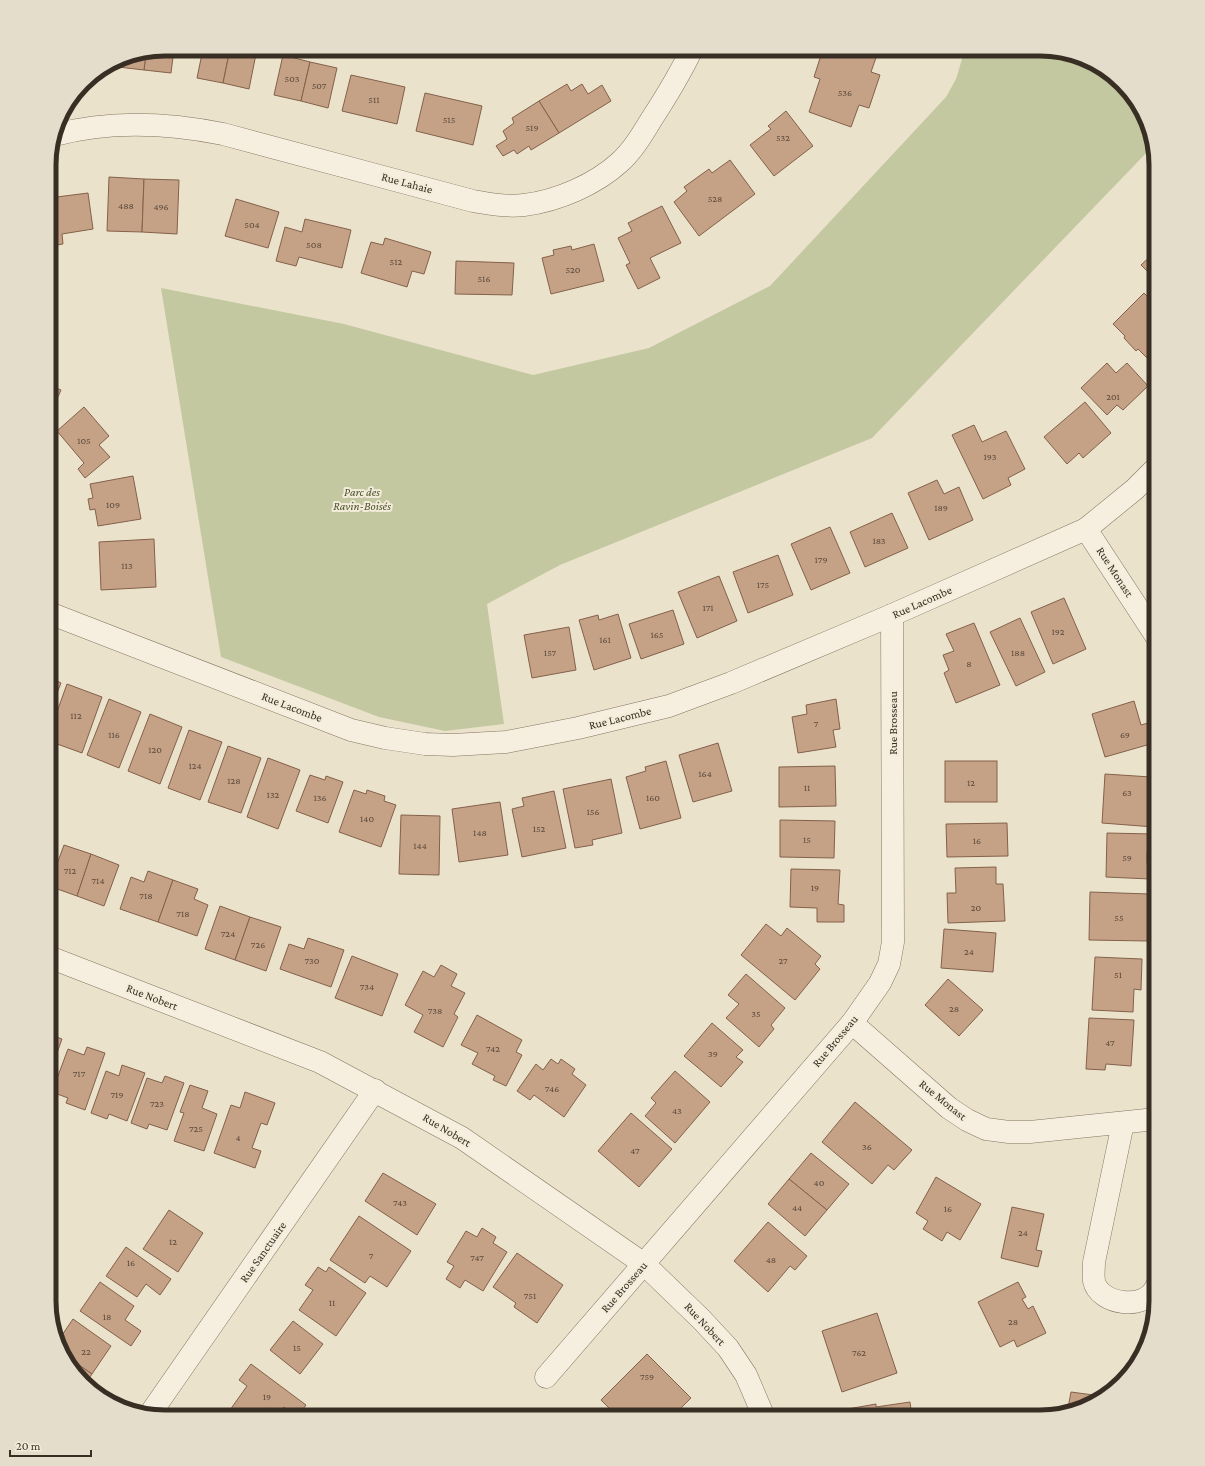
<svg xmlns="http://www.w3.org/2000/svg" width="1205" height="1466" viewBox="0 0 1205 1466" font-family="'Crimson Pro',serif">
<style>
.green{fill:#c3c8a1}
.building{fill:#c5a186;stroke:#83614a}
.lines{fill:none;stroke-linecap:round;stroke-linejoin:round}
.minor-casing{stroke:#867561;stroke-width:23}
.minor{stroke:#f6efdf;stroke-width:22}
.labels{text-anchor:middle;stroke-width:4;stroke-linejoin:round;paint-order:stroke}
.number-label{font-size:10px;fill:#5c4b3c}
.street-label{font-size:12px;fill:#392e23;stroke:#f3ecdb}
.park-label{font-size:12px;font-style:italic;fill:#49532c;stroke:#f3ecdb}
.rim{fill:none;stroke:#392e23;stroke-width:5}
</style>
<rect width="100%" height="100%" fill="#ebe2cc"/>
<polygon class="green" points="965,49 1047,49 1098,64 1136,100 1151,148 872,438 560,565 487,604 504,724 445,731 379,717 221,657 161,288 344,324 533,375 649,348 770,286 946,97 956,79"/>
<g class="building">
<polygon points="165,49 174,49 171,73 144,70 146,53"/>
<polygon points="203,49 230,49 223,83 197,78"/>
<polygon points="230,49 257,49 249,89 223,83"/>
<polygon points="823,49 830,51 831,49 879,49 871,72 880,75 869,108 859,105 851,127 809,112 820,79 814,77"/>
<polygon points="146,53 144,70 118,67 118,59 121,58"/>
<polygon points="283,55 310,62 301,101 274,95"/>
<polygon points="310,62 337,68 328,108 301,101"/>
<polygon points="351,75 405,87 397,124 342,111"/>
<polygon points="567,84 571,91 582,84 588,94 602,85 611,101 559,133 539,101"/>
<polygon points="425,93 482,106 473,145 416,131"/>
<polygon points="539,101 559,133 531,150 529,146 517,154 514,150 503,156 496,146 507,139 503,131 514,123 512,118"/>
<polygon points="786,111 813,146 774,176 750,145 771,129 768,126"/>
<polygon points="730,160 755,194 699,236 674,202 687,191 684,187 709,169 712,173"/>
<polygon points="109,177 144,179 142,232 107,231"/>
<polygon points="144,179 179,180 177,234 142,232"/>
<polygon points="88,193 93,229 62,234 63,244 50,246 49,198"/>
<polygon points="236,199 279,212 268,248 225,236"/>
<polygon points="662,206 681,243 650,258 660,278 638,289 626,265 630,263 618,238 632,231 628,223"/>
<polygon points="305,219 351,230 342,268 299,257 296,266 276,261 285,227 302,232"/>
<polygon points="385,238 431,252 424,274 412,271 407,287 361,273 371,242 383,245"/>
<polygon points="594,244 604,281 551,294 542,258 554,255 553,250 571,246 572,250"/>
<polygon points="1156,251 1156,280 1141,265"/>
<polygon points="456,261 514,263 512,295 455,294"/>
<polygon points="1144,293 1156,305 1156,352 1148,359 1138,349 1136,351 1124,338 1125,336 1113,324"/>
<polygon points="1107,363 1116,373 1127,363 1148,386 1123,410 1117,405 1107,415 1081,388"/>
<polygon points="49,385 61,390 49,417"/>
<polygon points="1085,402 1111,433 1083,458 1079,453 1067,464 1044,437"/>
<polygon points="84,407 109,436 99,445 110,457 85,478 78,469 84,463 57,431"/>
<polygon points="974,425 982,442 1006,431 1025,469 1008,478 1011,485 983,499 952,435"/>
<polygon points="133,476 141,519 98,526 95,509 90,510 88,499 93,498 90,484"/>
<polygon points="937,480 944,494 959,487 973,520 929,540 908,493"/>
<polygon points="892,513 908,548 865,567 850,532"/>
<polygon points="830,527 850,573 811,590 791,544"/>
<polygon points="154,539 156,587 101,590 99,542"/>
<polygon points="778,555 793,595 748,613 733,572"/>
<polygon points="719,576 737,621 697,638 678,592"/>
<polygon points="1064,598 1086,649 1053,664 1031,612"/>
<polygon points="673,610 684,644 641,659 629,624"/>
<polygon points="618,614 631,658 594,670 579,620 598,615 599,620"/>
<polygon points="1020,618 1045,672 1016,686 990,632"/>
<polygon points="974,623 1000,685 956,703 944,673 949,670 943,655 954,651 946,634"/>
<polygon points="569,627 576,670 532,678 524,635"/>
<polygon points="49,670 53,671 51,678 61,683 49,713"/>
<polygon points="67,684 102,697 82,753 49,741 49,734"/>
<polygon points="109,699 141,712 119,768 87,755"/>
<polygon points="836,699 840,729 833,730 836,747 798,753 792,717 807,714 806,705"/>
<polygon points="1134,701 1141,725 1148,723 1154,743 1105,757 1092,714"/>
<polygon points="150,714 182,727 160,784 128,771"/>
<polygon points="189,730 222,742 200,800 168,788"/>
<polygon points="718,743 732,791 693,802 679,755"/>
<polygon points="228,746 261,758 241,813 208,802"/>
<polygon points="268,758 300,770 278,829 247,817"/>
<polygon points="666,761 681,818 640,829 626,777 646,771 645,767"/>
<rect x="945" y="761" width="52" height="41"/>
<polygon points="835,766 836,806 779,807 779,767"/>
<polygon points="1105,774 1151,777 1149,806 1155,807 1154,827 1102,823"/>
<polygon points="310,775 325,780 326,776 343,782 328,823 296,811"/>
<polygon points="611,779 622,833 592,840 593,845 575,848 563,789"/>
<polygon points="354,790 366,794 367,790 385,796 384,801 396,805 381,847 339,832"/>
<polygon points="554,791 566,848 522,857 512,809 524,806 522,798"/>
<polygon points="500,802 508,855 459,862 452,809"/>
<polygon points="401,815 440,816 439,875 399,874"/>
<polygon points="780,820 835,821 834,858 780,857"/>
<polygon points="1007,823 1008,856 947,857 946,824"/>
<polygon points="1107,833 1153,834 1152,852 1147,852 1147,863 1151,863 1150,879 1106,877"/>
<polygon points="64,845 91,854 77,896 49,886"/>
<polygon points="91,854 119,865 104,906 77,896"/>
<polygon points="996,867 996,884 1003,884 1005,921 948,923 947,893 956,893 955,868"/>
<polygon points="791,869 840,870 838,904 844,905 844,922 817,922 817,908 790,907"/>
<polygon points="148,871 173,880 158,922 120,909 131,877 144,882"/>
<polygon points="173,880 198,889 194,899 208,905 197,936 158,922"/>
<polygon points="1090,892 1149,894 1148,941 1089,940"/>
<polygon points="220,906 250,917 235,960 205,949"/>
<polygon points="250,917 281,927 266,971 235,960"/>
<polygon points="766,924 781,936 787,928 821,956 815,964 820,969 795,1000 741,955"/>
<polygon points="944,929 996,933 993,972 941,968"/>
<polygon points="308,938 344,950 331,987 280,969 289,944 304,949"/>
<polygon points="352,956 398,974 382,1016 335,998"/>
<polygon points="1095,957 1142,959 1141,990 1134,989 1133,1012 1092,1010"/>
<polygon points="441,965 457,974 451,986 465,993 454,1014 458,1017 443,1047 414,1032 423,1015 405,1005 423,971 434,977"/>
<polygon points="746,974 785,1008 771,1025 774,1029 759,1047 726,1018 739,1004 728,995"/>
<polygon points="948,979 983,1010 959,1036 925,1005"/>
<polygon points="477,1015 522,1040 516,1052 522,1055 506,1086 493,1080 495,1076 472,1064 478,1053 461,1045"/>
<polygon points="1089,1018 1134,1020 1131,1066 1106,1064 1105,1070 1086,1069"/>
<polygon points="712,1023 743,1050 736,1057 743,1062 721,1087 684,1056"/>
<polygon points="49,1034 62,1039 49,1075"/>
<polygon points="87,1047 105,1053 85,1110 66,1103 68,1098 52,1092 68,1049 84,1055"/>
<polygon points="551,1059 558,1064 561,1059 575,1069 572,1074 586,1085 564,1117 534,1095 530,1100 517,1091 536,1064 543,1070"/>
<polygon points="122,1065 145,1073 127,1121 109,1114 107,1119 91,1113 106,1071 119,1076"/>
<polygon points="675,1071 710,1102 675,1143 645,1116 656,1103 651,1098"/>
<polygon points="165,1076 184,1083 167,1130 149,1124 147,1129 131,1123 147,1078 162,1083"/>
<polygon points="190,1085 208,1091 202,1108 217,1114 204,1151 174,1141 184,1113 180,1112"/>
<polygon points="245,1092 275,1103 267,1125 261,1123 252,1148 261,1151 255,1168 214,1153 231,1105 240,1108"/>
<polygon points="855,1102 912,1150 894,1170 888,1165 872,1184 822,1142"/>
<polygon points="631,1113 672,1149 639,1187 598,1151"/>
<polygon points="811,1153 849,1184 827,1210 789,1179"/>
<polygon points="383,1173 436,1204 417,1235 365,1201"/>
<polygon points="936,1177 981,1204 960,1240 947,1232 942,1241 923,1229 928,1221 916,1213"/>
<polygon points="789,1179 827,1210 805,1236 768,1204"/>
<polygon points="1012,1207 1044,1214 1036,1250 1042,1251 1038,1267 1001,1258"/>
<polygon points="169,1210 203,1233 178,1272 143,1249"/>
<polygon points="359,1216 411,1251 387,1287 370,1276 365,1283 330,1260"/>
<polygon points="768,1222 807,1256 795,1270 790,1266 768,1292 734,1261"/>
<polygon points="482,1228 496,1237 493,1243 507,1252 483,1291 465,1280 460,1288 446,1279 454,1266 447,1262 466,1231 477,1237"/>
<polygon points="126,1247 171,1279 160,1295 146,1284 137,1297 106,1276"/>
<polygon points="517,1253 563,1285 537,1323 514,1307 516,1303 493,1287"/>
<polygon points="318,1267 326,1272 329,1267 366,1293 336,1336 299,1310 313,1290 305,1285"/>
<polygon points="100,1282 134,1306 125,1320 141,1331 131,1346 80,1311"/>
<polygon points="1018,1282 1026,1297 1022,1299 1028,1309 1033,1306 1046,1333 1017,1347 1014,1340 1000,1347 978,1302"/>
<polygon points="877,1313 897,1373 842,1392 822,1331"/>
<polygon points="73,1319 111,1346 92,1374 66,1356 60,1338"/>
<polygon points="293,1321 323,1344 300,1374 270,1350"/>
<polygon points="647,1354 691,1398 672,1417 618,1417 601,1400"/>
<polygon points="66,1356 92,1374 87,1381 69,1366"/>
<polygon points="251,1364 306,1405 297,1417 284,1407 276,1417 225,1417 247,1386 239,1380"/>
<polygon points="1103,1388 1111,1389 1105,1397 1068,1408 1071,1392 1101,1396"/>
<polygon points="910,1402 912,1417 843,1417 842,1410 876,1404 876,1407"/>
</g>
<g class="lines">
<g class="minor-casing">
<g id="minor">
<path d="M55,135C110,120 168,123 223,134L473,201C490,204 507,207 524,205C558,201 596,184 620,162C633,150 642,135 651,120C666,97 680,74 692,49"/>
<polyline points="1086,529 1156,636"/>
<polyline points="49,613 351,730 385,738 425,744 453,745 506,742 578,728 669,706 731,683 892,615 1086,529 1135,489 1156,468"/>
<polyline points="49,957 320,1062 462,1138 644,1264 701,1319 728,1348 746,1375 764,1417"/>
<polyline points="852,1023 949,1108 967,1120 986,1129 1009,1132 1030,1132 1156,1119"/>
<path d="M1123,1123L1094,1262C1094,1268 1093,1275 1094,1281C1099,1305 1146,1311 1156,1287"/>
<polyline points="546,1377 852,1023 880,983 889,964 893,942 892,615"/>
<polyline points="150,1414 375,1090"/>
</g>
</g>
<use href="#minor" class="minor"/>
</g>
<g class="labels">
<g class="number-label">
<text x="292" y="82">503</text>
<text x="319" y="89">507</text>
<text x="845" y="96">536</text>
<text x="374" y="103">511</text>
<text x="449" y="123">515</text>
<text x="532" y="131">519</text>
<text x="783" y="141">532</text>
<text x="715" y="202">528</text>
<text x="126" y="209">488</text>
<text x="161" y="210">496</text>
<text x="252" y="228">504</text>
<text x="314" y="248">508</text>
<text x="396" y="265">512</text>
<text x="573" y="273">520</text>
<text x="484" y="282">516</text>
<text x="1113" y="400">201</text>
<text x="84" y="444">105</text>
<text x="990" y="460">193</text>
<text x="113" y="508">109</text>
<text x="941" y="511">189</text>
<text x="879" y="544">183</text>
<text x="821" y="563">179</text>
<text x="127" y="569">113</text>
<text x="763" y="588">175</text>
<text x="708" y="611">171</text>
<text x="1058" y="635">192</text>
<text x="657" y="638">165</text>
<text x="605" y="643">161</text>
<text x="550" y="656">157</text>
<text x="1018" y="656">188</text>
<text x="969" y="667">8</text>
<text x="76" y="719">112</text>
<text x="816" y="727">7</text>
<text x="114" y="738">116</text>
<text x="1125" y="738">69</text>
<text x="155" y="753">120</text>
<text x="195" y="769">124</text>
<text x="705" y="777">164</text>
<text x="234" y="784">128</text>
<text x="971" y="786">12</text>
<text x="807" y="791">11</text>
<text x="1127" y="796">63</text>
<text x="273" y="798">132</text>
<text x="320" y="801">136</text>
<text x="653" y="801">160</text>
<text x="593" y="815">156</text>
<text x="367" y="822">140</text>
<text x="539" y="832">152</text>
<text x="480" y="836">148</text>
<text x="807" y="843">15</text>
<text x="977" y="844">16</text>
<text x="420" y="849">144</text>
<text x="1127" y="861">59</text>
<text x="70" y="874">712</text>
<text x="98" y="884">714</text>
<text x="815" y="891">19</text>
<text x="146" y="899">718</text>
<text x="976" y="911">20</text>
<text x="183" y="917">718</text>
<text x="1119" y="921">55</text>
<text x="228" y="937">724</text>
<text x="258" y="948">726</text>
<text x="969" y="955">24</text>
<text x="312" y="964">730</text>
<text x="783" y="964">27</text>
<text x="1118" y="978">51</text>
<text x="367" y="990">734</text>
<text x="954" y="1012">28</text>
<text x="435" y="1014">738</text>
<text x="756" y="1017">35</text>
<text x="1110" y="1046">47</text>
<text x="493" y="1052">742</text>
<text x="713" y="1057">39</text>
<text x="79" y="1077">717</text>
<text x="552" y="1092">746</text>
<text x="117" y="1098">719</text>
<text x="157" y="1107">723</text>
<text x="677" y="1114">43</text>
<text x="196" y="1132">725</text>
<text x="238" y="1141">4</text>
<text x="867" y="1150">36</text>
<text x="635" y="1154">47</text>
<text x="819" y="1186">40</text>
<text x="400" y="1206">743</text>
<text x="797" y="1211">44</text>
<text x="948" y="1212">16</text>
<text x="1023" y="1236">24</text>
<text x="173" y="1245">12</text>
<text x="371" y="1259">7</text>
<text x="477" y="1261">747</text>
<text x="771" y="1263">48</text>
<text x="131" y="1266">16</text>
<text x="530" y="1299">751</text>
<text x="332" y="1306">11</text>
<text x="107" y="1320">18</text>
<text x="1013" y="1325">28</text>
<text x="297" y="1351">15</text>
<text x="86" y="1355">22</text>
<text x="859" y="1356">762</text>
<text x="647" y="1380">759</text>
<text x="267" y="1400">19</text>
</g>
<g class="street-label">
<text transform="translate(407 183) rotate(15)" y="4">Rue Lahaie</text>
<text transform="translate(1115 572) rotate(57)" y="4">Rue Monast</text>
<text transform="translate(922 602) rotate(-24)" y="4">Rue Lacombe</text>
<text transform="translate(292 707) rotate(21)" y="4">Rue Lacombe</text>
<text transform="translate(620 718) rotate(-14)" y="4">Rue Lacombe</text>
<text transform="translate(893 723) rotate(-90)" y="4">Rue Brosseau</text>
<text transform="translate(152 997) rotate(21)" y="4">Rue Nobert</text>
<text transform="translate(835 1041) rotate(-50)" y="4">Rue Brosseau</text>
<text transform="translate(943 1100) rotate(39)" y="4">Rue Monast</text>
<text transform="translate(447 1130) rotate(31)" y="4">Rue Nobert</text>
<text transform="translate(263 1252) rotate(-55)" y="4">Rue Sanctuaire</text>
<text transform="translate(624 1287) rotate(-49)" y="4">Rue Brosseau</text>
<text transform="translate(705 1324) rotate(47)" y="4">Rue Nobert</text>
</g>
<g class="park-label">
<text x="362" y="496">Parc des<tspan x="362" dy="14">Ravin-Boisés</tspan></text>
</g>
</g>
<path d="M0 0H1205V1466H0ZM165 56H1040A109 109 0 0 1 1149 165V1301A109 109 0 0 1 1040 1410H165A109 109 0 0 1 56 1301V165A109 109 0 0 1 165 56Z" fill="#e4ddcc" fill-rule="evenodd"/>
<path class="rim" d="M165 56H1040A109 109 0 0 1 1149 165V1301A109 109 0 0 1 1040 1410H165A109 109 0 0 1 56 1301V165A109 109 0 0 1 165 56Z"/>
<path d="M10 1450v6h81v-6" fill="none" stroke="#392e23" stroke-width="2"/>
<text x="16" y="1450" font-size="12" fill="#392e23" stroke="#f3ecdb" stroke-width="3" paint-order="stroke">20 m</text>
</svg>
